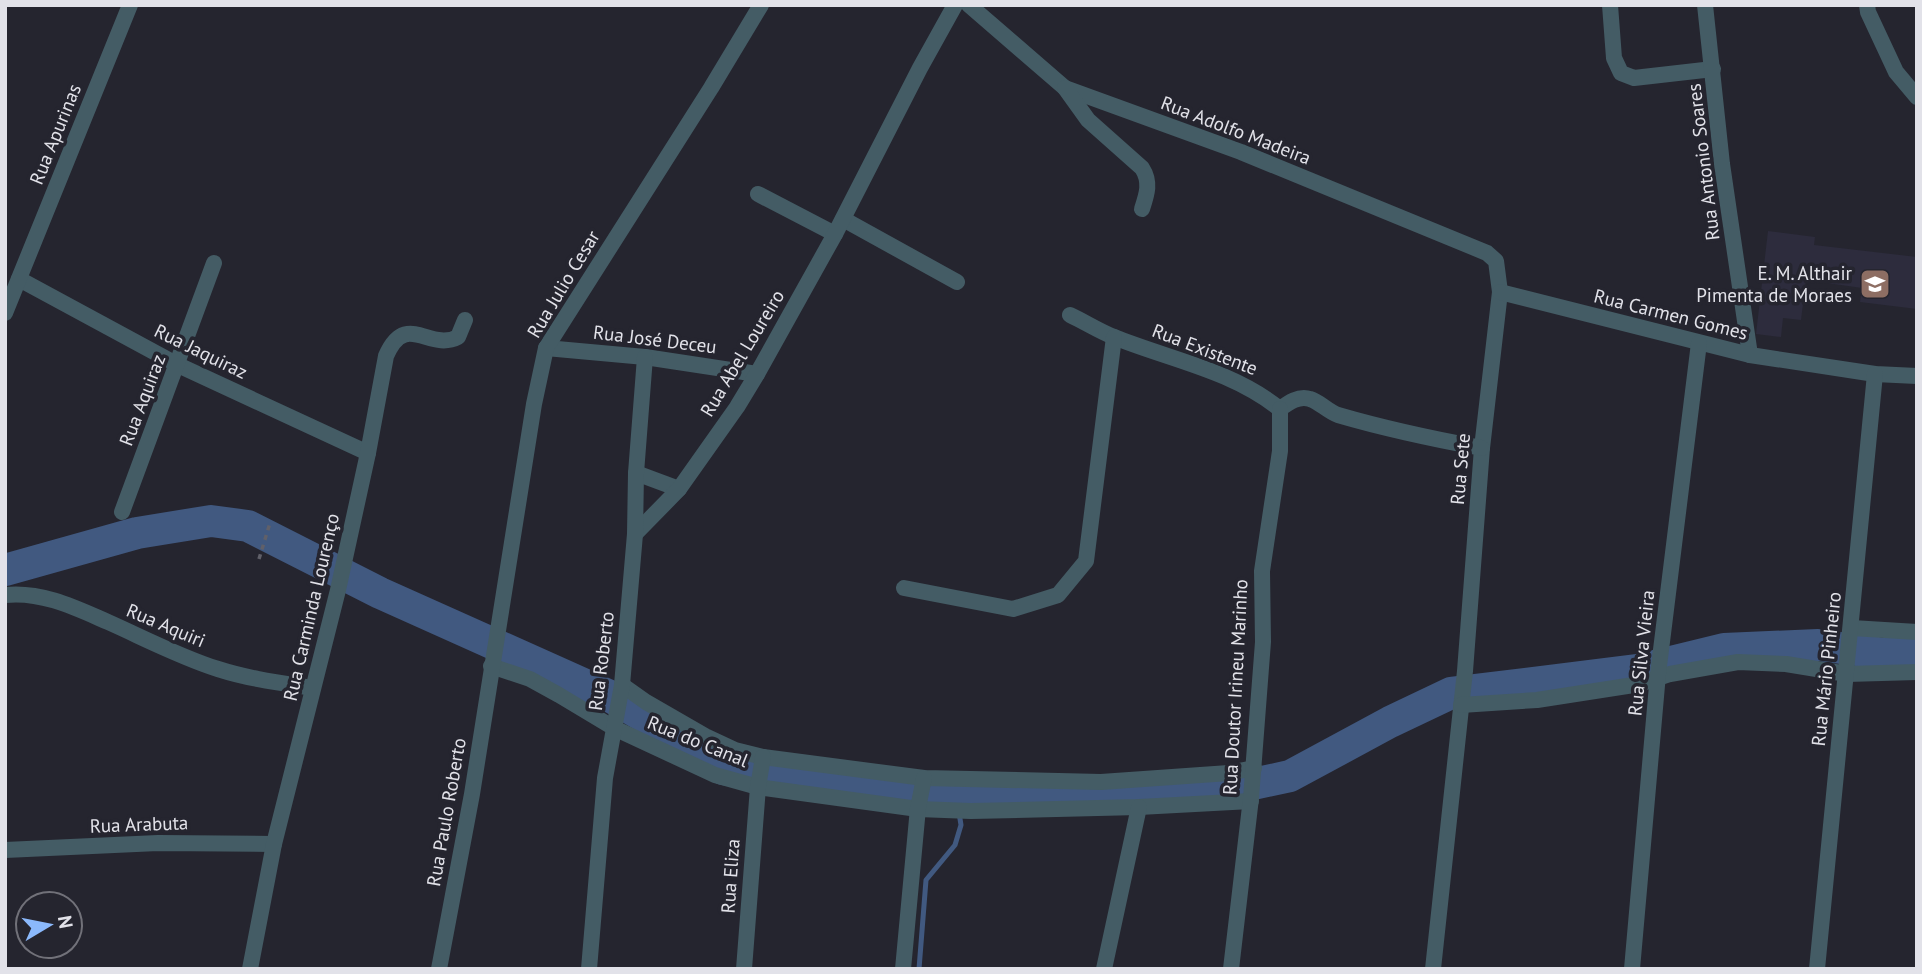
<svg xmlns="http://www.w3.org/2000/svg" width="1922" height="974" viewBox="0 0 1922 974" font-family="'PT Sans',sans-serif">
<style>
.built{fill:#2d2c3d}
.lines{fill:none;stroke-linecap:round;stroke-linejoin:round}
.stream{stroke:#415980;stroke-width:5}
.river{stroke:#415980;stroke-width:32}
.path{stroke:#606069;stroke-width:3.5;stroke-dasharray:5 5;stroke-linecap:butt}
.minor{stroke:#445c65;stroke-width:16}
.labels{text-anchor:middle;stroke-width:7;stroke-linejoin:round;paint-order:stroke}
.street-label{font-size:19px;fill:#e2e2e9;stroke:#25252f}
.poi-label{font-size:19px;fill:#e2e2e9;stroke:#25252f;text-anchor:end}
</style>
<rect width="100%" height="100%" fill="#25252f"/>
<polygon class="built" points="1768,231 1815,237 1814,245 1917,257 1917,309 1860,302 1862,288 1806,280 1801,320 1783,318 1781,337 1756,334"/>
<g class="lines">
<polyline class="stream" points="919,969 926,880 955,845 961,825 956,794"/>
<polyline class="river" points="5,570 137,533 211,521 248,526 380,593 608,695 653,722 723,769 901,791 965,794 1225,790 1290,776 1390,722 1451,693 1638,670 1724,649 1818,645 1886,654 1917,653"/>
<polyline class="path" points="259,559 270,523"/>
<g class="minor">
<polyline points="969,5 1065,88 1241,152 1487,253 1496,261 1500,292 1482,448 1465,671 1433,969"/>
<polyline points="1610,5 1614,58 1621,73 1634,78 1713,69"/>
<polyline points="1705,5 1722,164 1750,355"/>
<polyline points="1867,5 1868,12 1896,72 1917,97"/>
<path d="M1065,88L1088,120L1142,168C1151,182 1147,194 1142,209"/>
<polyline points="758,194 835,234"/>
<polyline points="843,219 957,282"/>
<polyline points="19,279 178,365 368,453"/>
<polyline points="1500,292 1750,355 1875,374 1917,376"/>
<polyline points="5,313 130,5"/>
<path d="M1070,315C1085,322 1099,331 1114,337C1171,360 1231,370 1280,409C1288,403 1299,395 1310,399C1320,402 1327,411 1338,415C1386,429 1433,439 1482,448"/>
<polyline points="546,348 645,357 757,374"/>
<polyline points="636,473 679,489"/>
<polyline points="122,512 214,263"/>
<polyline points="635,534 679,489 737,407 757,374 835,234 920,68 955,5"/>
<polyline points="904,588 1013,609 1058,595 1086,561 1114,337"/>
<path d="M5,595C42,591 76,608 108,622C144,638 180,657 218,669C249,679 281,683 313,688"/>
<polyline points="1852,628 1917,632"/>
<polyline points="491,666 530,679 559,695 614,728 715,775 758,787 918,809 971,811 1139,807 1251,801"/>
<polyline points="622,685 646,702 705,736 735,750 763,757 924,778 1101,782 1229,773 1254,768"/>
<polyline points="1461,705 1537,700 1640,684 1670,674 1738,662 1786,664 1847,674 1917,672"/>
<polyline points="5,850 158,843 274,844"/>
<path d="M250,969L274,844L338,590L368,453L386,356C406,310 429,352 458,337L465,320"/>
<polyline points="439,969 472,794 534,404 546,348 711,88 761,5"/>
<polyline points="589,969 605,778 622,685 635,534 636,473 645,357"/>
<polyline points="744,969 758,787 763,757"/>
<polyline points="903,969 918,808 924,778"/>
<polyline points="1104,969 1139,807"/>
<polyline points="1231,969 1251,798 1263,642 1262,571 1280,451 1280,409"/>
<polyline points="1632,969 1658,674 1699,343"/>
<polyline points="1817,969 1875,374"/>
</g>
</g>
<defs>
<g id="school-square" transform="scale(1.575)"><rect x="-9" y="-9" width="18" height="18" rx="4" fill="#8d6e63" stroke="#25252f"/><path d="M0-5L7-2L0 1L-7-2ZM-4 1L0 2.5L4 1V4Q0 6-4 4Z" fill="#fff"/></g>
</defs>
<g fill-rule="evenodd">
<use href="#school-square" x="1875" y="284"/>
</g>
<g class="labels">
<g class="street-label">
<text transform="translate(1236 130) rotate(21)" y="7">Rua Adolfo Madeira</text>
<text transform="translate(55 134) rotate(-68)" y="7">Rua Apurinas</text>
<text transform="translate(1703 162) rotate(-97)" y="7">Rua Antonio Soares</text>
<text transform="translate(563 284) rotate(-59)" y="7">Rua Julio Cesar</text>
<text transform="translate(1671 314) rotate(14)" y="7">Rua Carmen Gomes</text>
<text transform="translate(655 339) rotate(7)" y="7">Rua José Deceu</text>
<text transform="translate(1205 349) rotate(21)" y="7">Rua Existente</text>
<text transform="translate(201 351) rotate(26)" y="7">Rua Jaquiraz</text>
<text transform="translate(742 353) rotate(-59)" y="7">Rua Abel Loureiro</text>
<text transform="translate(142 400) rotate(-69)" y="7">Rua Aquiraz</text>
<text transform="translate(1460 469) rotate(-85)" y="7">Rua Sete</text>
<text transform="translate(311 607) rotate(-77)" y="7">Rua Carminda Lourenço</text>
<text transform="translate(166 625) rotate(23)" y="7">Rua Aquiri</text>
<text transform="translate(1641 653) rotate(-84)" y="7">Rua Silva Vieira</text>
<text transform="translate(601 661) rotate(-83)" y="7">Rua Roberto</text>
<text transform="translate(1826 669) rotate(-84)" y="7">Rua Mário Pinheiro</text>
<text transform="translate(1235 687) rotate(-87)" y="7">Rua Doutor Irineu Marinho</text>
<text transform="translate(698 741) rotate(22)" y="7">Rua do Canal</text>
<text transform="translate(446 812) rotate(-80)" y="7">Rua Paulo Roberto</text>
<text transform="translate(139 824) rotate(-2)" y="7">Rua Arabuta</text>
<text transform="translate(730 876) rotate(-86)" y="7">Rua Eliza</text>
</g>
<g class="poi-label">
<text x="1852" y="280">E. M. Althair<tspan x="1852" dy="22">Pimenta de Moraes</tspan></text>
</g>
</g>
<rect width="1922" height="974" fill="none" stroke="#e2e2e9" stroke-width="14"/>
<g transform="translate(49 925) rotate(80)"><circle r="33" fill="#25252f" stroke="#717179" stroke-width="2"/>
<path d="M0-5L12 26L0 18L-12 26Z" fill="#8bb9fc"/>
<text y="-10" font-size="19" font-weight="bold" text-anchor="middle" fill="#e2e2e9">N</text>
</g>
</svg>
